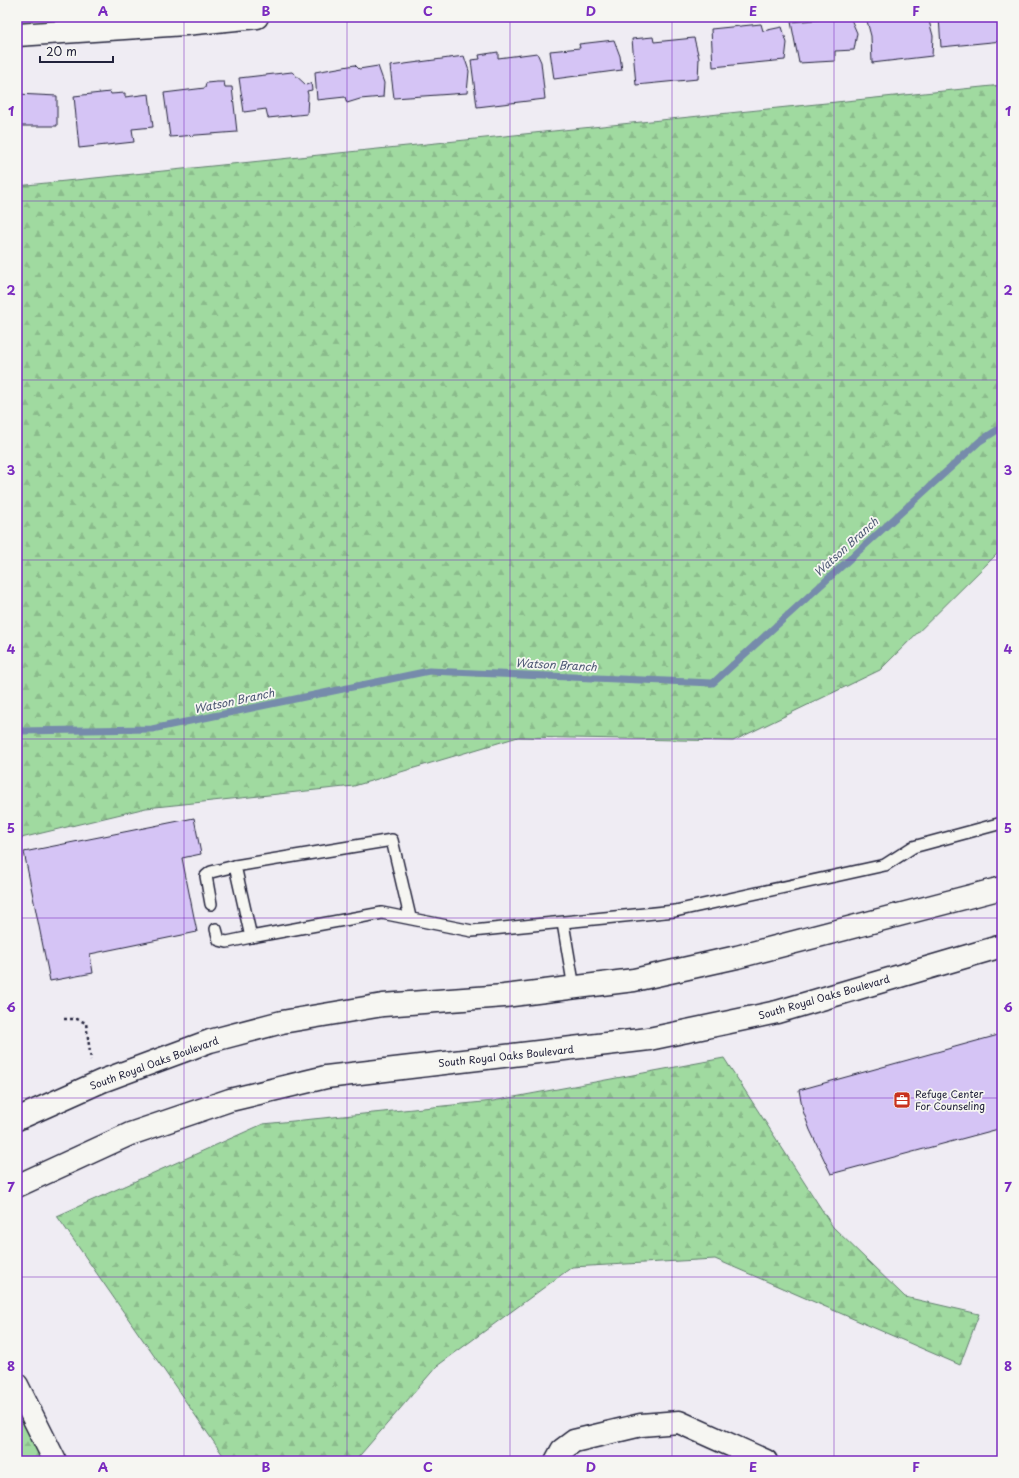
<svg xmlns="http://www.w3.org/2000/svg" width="1019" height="1478" viewBox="0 0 1019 1478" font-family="'Playpen Sans',sans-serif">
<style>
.forest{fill:url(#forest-firs);stroke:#617e6e}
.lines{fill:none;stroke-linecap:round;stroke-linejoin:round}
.stream{stroke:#768bab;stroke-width:7}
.building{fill:#d5c4f5;stroke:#22223b}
.service-casing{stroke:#22223b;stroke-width:14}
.minor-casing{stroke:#22223b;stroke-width:25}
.secondary-casing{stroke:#22223b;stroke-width:25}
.primary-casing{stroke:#22223b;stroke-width:25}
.path{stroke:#22223b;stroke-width:2.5;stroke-dasharray:3 3;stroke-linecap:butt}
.service{stroke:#f6f6f2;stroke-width:11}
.minor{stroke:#f6f6f2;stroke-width:22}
.secondary{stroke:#f6f6f2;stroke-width:22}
.primary{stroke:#f6f6f2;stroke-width:22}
.grid{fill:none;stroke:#7b2cbf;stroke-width:1;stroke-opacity:0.55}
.labels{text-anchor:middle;stroke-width:3.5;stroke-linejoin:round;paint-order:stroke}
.street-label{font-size:10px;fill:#22223b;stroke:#f6f6f2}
.poi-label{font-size:10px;fill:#22223b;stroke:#f6f6f2;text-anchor:start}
.water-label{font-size:11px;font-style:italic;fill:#4c5773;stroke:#f6f6f2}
.neatline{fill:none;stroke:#7b2cbf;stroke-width:1.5}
.grid-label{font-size:13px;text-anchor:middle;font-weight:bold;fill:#7b2cbf}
</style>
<defs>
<pattern id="forest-firs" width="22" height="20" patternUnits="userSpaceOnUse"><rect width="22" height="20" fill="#a0daa0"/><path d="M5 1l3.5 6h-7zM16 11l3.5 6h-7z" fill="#8abb8b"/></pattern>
</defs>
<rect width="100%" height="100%" fill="#efecf3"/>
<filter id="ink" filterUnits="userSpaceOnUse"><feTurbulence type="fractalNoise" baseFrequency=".025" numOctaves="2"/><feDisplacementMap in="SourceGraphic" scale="8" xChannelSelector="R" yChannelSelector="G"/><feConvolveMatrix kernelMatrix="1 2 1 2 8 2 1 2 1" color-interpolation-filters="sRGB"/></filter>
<g filter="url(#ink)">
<g class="forest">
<polygon points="1002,85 1002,549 880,670 733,741 518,737 354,786 146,808 17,839 17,186"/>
<polygon points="724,1058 833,1227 905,1297 979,1314 960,1365 715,1259 572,1267 437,1366 355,1461 227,1461 57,1216 263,1124 493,1101"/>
<polygon points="17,1385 55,1461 17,1461"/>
</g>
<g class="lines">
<polyline class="stream" points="17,731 152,729 429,671 713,683 980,441 1002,427"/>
</g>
<g class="building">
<polygon points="850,17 857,33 854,50 835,51 835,61 799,63 791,22"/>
<polygon points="866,17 928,17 933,36 932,56 872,63 871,36"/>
<polygon points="939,17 1002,17 1002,41 941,47"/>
<polygon points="761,24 763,31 782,27 787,43 785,60 713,67 711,29"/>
<polygon points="653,37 654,42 694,38 699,58 698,79 636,85 632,39"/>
<polygon points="614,40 620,56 622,70 554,79 550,51 580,48 579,44"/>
<polygon points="498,52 498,58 537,53 541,62 545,99 477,107 471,60 480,59 479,55"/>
<polygon points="464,56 469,71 467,93 394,98 390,66"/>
<polygon points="355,65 359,69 378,66 384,83 383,97 360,99 347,103 345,97 317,100 315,72"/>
<polygon points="292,72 306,85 311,83 312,90 307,91 308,95 307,114 268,118 266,109 244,112 239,78"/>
<polygon points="217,82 224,82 225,87 232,87 237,132 170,137 164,93 205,88 206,83"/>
<polygon points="110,92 111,94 125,93 125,97 149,94 153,127 132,129 134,142 79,148 74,96"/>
<polygon points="17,94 57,96 57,126 17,126"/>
<polygon points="194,818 201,854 182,858 197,932 90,954 93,973 50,981 24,852"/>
<polygon points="1002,1034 1002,1128 831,1174 810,1130 803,1111 799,1090"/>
</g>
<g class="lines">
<g class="service-casing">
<g id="service">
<polyline points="211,904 206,876 211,872 235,866"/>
<polyline points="410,917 392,840 235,866 251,937 382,913 472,931 675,911 885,865 913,847 1002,823"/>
<polyline points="563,923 574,988"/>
<polyline points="216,929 219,940 227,942 251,937"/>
</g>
</g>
<g class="minor-casing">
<g id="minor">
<polyline points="17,35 185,24 257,17"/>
<polyline points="556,1461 562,1450 574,1441 641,1425 679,1422 766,1461"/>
</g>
</g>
<g class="secondary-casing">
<g id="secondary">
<polyline points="17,1119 102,1081 210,1041 282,1022 383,1005 504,996 634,980 737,957 1002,888"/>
<polyline points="17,1186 130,1134 230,1100 326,1077 649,1039 777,1012 1002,946"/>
</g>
</g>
<g class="primary-casing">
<polyline id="primary" points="17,1385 55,1461"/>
</g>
<polyline class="path" points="64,1019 77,1019 86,1023 91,1060"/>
<use href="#service" class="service"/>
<use href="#minor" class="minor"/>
<use href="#secondary" class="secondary"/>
<use href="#primary" class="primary"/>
</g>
</g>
<path class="grid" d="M184,17V1461M347,17V1461M510,17V1461M672,17V1461M834,17V1461M17,201H1002M17,380H1002M17,560H1002M17,739H1002M17,918H1002M17,1098H1002M17,1277H1002"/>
<defs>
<g id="office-square" transform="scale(0.9)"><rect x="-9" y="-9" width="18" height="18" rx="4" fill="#c8321e" stroke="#f6f6f2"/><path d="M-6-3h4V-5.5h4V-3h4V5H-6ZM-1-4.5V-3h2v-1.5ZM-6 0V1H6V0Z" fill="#fff"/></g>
</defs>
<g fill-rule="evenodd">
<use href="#office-square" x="902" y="1100"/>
</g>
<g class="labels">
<g class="street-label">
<text transform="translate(824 997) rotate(-16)" y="4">South Royal Oaks Boulevard</text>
<text transform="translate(506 1056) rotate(-6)" y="4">South Royal Oaks Boulevard</text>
<text transform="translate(154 1063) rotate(-20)" y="4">South Royal Oaks Boulevard</text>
</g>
<g class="poi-label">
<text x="915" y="1098">Refuge Center<tspan x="915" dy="12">For Counseling</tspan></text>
</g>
<g class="water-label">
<text transform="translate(846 547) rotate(-42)" y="4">Watson Branch</text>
<text transform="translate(556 665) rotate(3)" y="4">Watson Branch</text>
<text transform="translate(234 701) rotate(-12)" y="4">Watson Branch</text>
</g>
</g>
<rect width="1019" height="1478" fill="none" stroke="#f6f6f2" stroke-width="44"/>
<path d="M40 56v6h73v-6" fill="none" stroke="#22223b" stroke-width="2"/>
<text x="46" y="56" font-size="12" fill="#22223b" stroke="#f6f6f2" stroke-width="3" paint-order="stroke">20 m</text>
<rect x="22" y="22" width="975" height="1434" class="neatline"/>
<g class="grid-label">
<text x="103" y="16">A</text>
<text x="266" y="16">B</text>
<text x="428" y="16">C</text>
<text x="591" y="16">D</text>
<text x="753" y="16">E</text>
<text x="916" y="16">F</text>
<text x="11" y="116">1</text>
<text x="1008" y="116">1</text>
<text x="11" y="295">2</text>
<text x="1008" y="295">2</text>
<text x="11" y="475">3</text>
<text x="1008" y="475">3</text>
<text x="11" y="654">4</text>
<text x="1008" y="654">4</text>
<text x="11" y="833">5</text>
<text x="1008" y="833">5</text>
<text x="11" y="1012">6</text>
<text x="1008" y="1012">6</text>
<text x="11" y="1192">7</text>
<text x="1008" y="1192">7</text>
<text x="11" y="1371">8</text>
<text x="1008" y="1371">8</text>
<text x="103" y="1472">A</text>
<text x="266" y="1472">B</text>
<text x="428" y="1472">C</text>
<text x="591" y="1472">D</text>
<text x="753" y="1472">E</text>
<text x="916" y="1472">F</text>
</g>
</svg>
